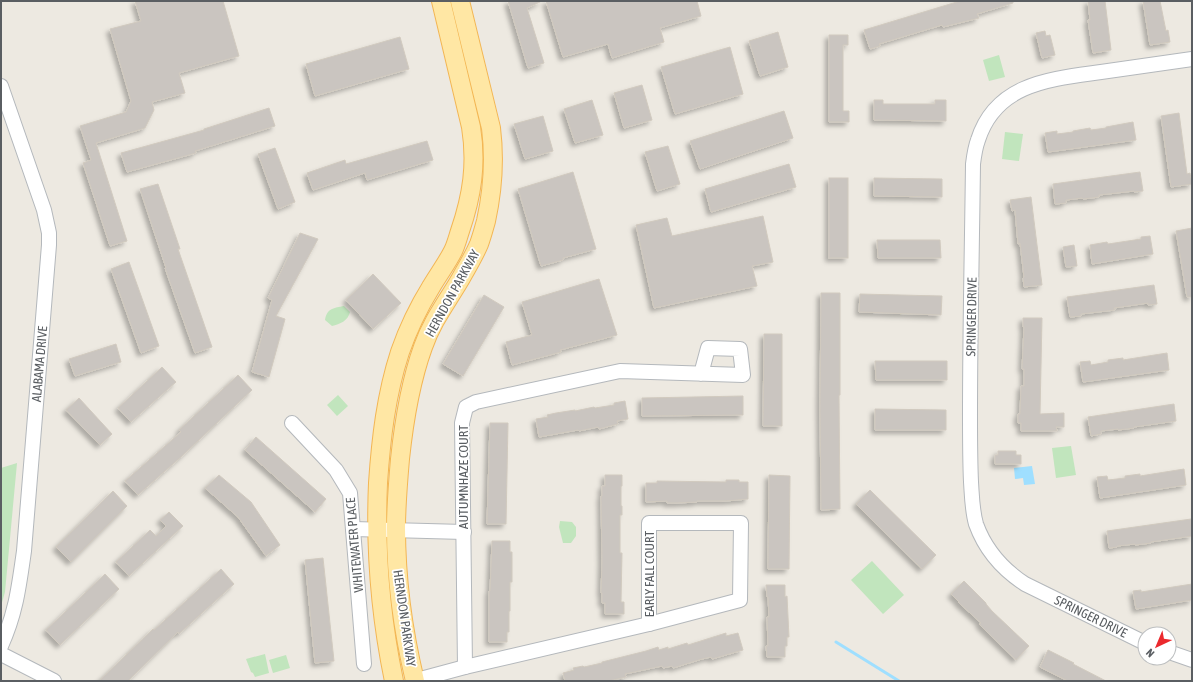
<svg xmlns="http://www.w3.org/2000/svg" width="1193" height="682" viewBox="0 0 1193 682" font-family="'Asap Condensed',sans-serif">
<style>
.green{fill:#c1e5bd}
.water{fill:#9fdfff}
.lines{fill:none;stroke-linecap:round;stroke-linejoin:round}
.stream{stroke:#9fdfff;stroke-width:3}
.building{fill:#cac5c0;stroke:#d1cabf;filter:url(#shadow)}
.minor-casing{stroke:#b4b8bc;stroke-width:16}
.major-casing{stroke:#f3b654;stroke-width:20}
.minor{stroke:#fff;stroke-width:14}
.major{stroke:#ffe7a4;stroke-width:18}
.labels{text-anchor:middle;stroke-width:3.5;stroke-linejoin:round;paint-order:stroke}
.street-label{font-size:13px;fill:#5a5e62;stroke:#fff}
</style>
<defs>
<filter id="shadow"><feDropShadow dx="-3.5" dy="3.5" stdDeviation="2" flood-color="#0004"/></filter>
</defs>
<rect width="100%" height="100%" fill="#ede9e1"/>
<g class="green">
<polygon points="999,55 1005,77 989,81 983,60"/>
<polygon points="1005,132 1023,134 1019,161 1002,159"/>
<path d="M344,306L350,312C348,321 340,324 332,326L325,320C327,308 334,308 344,306Z"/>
<polygon points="338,395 348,406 337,416 327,405"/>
<polygon points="1071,446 1076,475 1056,478 1052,448"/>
<polygon points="17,463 5,592 1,606 1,468"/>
<polygon points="560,521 572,522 576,527 576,536 571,543 563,543 559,527"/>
<polygon points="872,561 904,595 883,614 851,580"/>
<polygon points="265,654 269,673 255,677 253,673 251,672 246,659"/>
<polygon points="286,655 290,668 273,673 269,660"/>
</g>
<polygon class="water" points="1032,466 1035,484 1024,485 1023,478 1015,479 1014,468"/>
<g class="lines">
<polyline class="stream" points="836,642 899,681"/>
</g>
<g class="building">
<polygon points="135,1 223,1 239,56 179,73 185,93 152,102 154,110 145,128 96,143 127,241 110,246 83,163 91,160 80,126 126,112 131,101 110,29 141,21"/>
<polygon points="508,1 542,1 527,8 544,63 528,68"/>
<polygon points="546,1 697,1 701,16 660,28 664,42 612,58 608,44 563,57"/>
<polygon points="960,1 1013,1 1013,3 977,14 979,18 943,27 942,25 879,44 880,46 870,49 864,30"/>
<polygon points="1088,1 1105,1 1111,50 1093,53 1088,20 1090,20"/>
<polygon points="1143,1 1160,1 1166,31 1168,30 1170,42 1150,45"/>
<polygon points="1045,31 1046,36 1050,35 1055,55 1042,58 1036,33"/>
<polygon points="778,32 788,67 760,76 749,41"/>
<polygon points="829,35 848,35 848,45 843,45 843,111 849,111 849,122 829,122"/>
<polygon points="400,37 409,69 315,96 306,64"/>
<polygon points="730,47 743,94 675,114 661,67"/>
<polygon points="642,85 652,120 624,128 614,93"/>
<polygon points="592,100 603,135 575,143 564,109"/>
<polygon points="874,100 883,100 883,104 935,104 935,100 946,100 946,121 874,120"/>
<polygon points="269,108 275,126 195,151 196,153 127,172 121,153 204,130 204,129"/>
<polygon points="784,111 793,138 700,169 690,141"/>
<polygon points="1179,113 1187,174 1190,173 1192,184 1171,187 1161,116"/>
<polygon points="543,116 553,151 525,159 514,124"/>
<polygon points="1133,122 1136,140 1048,152 1045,133 1057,131 1057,134 1073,132 1073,131 1090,128 1091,130 1106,128 1106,127"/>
<polygon points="427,141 433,160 367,180 365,173 313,190 307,173 345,160 346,164"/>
<polygon points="668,146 680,184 657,191 645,152"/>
<polygon points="275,148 295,202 278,209 258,154"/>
<polygon points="789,164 796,187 711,212 705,189"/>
<polygon points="573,172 596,249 563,258 563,260 541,266 518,189"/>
<polygon points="1140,172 1143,191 1134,192 1134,191 1099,195 1099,197 1083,199 1082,198 1066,200 1066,203 1055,204 1053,184"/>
<rect x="829" y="178" width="19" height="80"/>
<polygon points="874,178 942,179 942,197 874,196"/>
<polygon points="158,184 180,249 178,249 212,347 195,353 165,268 166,268 140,189"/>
<polygon points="1031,197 1042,285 1024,287 1023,278 1024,277 1020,243 1018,244 1015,210 1012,211 1010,200"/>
<polygon points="763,216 773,262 752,266 757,286 654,308 636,225 667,218 672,236"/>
<polygon points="1192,228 1192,297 1187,297 1176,231"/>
<polygon points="300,233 318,239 276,316 285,319 269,377 252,372 272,300 268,298"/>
<polygon points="1150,236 1153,254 1092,264 1090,245 1107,242 1108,244 1141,239 1141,237"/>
<polygon points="877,240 940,240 941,258 878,258"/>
<polygon points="1074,245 1077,266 1066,267 1063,247"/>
<polygon points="129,262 159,346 141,353 111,269"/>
<polygon points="373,274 401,303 373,329 346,300"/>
<polygon points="599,279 617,335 560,350 561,352 512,365 506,342 532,335 522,302"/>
<polygon points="1154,285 1157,304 1148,305 1148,303 1114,308 1115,310 1081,314 1081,316 1070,317 1067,297"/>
<polygon points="821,293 840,293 840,395 839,395 840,509 821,510 820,406"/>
<polygon points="860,294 942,296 941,315 859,312"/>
<polygon points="484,295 504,307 463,376 443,364"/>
<polygon points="1023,318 1042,318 1040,414 1064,413 1064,427 1056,427 1057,431 1021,431 1021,423 1018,423 1018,414 1020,414 1021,386 1024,386 1024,369 1022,369 1024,327 1023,327"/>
<polygon points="764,334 782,334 782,426 763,426"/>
<polygon points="116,344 121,362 75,376 69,359"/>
<polygon points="1167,353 1169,370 1083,382 1080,362 1090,361 1091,365 1108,362 1108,360 1123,358 1123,360"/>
<polygon points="875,361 947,361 947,380 876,380"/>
<polygon points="162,367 176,382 131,422 118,408"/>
<polygon points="238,375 252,390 181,457 138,495 125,481 181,432 179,430"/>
<polygon points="743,396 743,415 642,416 642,398"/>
<polygon points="79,398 112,434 100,445 66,410"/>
<polygon points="625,401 628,419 617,421 618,424 599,429 598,427 579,431 578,430 539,437 536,419 548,417 547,415 556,413 575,410 575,411 594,407 595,408 614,405 614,403"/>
<polygon points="1174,404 1176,421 1134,427 1134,428 1118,430 1118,429 1101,431 1101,434 1091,436 1088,417"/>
<polygon points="875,409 946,410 946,430 875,430"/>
<polygon points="490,423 508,423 506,524 487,524"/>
<polygon points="256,437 326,499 315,512 245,450"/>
<polygon points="998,451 1016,451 1016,455 1021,455 1021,464 995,464 995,455 998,455"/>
<polygon points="1184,469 1186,485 1100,498 1097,477 1107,476 1108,480 1125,478 1125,476 1140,474 1140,476"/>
<polygon points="219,475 251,502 280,545 266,556 238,517 205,488"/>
<polygon points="605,475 622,475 622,486 621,486 621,506 622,506 622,515 620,515 620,553 622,553 621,602 624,602 624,614 605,614 605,603 602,603 602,593 601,593 602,562 601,496 602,496 602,486 605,486"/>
<polygon points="769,475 790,476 789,569 768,569"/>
<polygon points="726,480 739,480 739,482 748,482 748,499 726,501 697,501 697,502 677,503 667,503 667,501 646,502 646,483 657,483 657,481 726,482"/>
<polygon points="870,490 936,555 922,569 856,504"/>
<polygon points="113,491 127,506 71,562 56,547"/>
<polygon points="169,512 183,526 129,576 116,562 150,530 156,536 166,526 160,520"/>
<polygon points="1191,519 1192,536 1151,542 1151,543 1135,545 1135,544 1117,546 1117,547 1109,548 1107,531"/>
<polygon points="492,541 510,541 510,552 512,552 512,582 510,582 510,611 509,611 509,632 507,632 507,642 489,642 489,591 490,591"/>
<polygon points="323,558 334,661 315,663 305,560"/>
<polygon points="221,569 234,584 179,634 178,632 128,681 99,681 153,629 154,630"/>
<polygon points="105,574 119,589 60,645 46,630"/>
<polygon points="964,581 986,603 986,604 992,611 1029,646 1016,660 979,624 981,623 958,602 959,602 951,594"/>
<polygon points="1192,584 1192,600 1136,609 1133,591 1141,590 1141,592"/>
<polygon points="766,585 785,585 785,597 787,596 789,637 787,637 787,646 785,646 785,657 767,657 766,646 768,646 767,617 769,617 768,597 767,597"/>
<polygon points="726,633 726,636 738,633 743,650 712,659 711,657 702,659 673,668 672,666 663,668 662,666 625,674 626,677 609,681 565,681 563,673 574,670 573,668 583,666 584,667 602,663 602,662 646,651 658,647 659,650 668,647 668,649 687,643 688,645"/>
<polygon points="1048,650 1074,663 1073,664 1106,681 1068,681 1040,667"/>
</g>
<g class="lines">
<g class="minor-casing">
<g id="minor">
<path d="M1,86L44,210L49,233V245L24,551C19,586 16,613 1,646"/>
<polyline points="292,423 336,470 350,493 364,664"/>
<polygon points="649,523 741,523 740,600 649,624"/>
<polyline points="353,529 464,532"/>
<path d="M1145,643L1025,584C1002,569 985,549 976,524C972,510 972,496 971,482C970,460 970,437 970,415C970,331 972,248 973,164C974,156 975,148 978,140C996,83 1051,79 1101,72C1131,68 1162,63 1192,59"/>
<polyline points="1169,652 1192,660"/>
<polyline points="1,654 54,681"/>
<polyline points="465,667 462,423 466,407 476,402 620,371 743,375 740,349 708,348 701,374"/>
<polyline points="413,681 465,667 649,624"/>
</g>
</g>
<g class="major-casing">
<g id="major">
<path d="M394,681C380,614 375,551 378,483C381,439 386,395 400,352C408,329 418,308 431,287C438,275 447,263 453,251C456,245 458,237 460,231C472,196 477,164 471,127L441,1"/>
<path d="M415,681C403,631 396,579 396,528C396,505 398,482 400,459C404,421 410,383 423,347C432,321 447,302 461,278C467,267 474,256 479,244C482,236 484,228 486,221C493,189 495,160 491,128L460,1"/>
</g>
</g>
<use href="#minor" class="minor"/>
<use href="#major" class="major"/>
</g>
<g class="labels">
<g class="street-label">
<text transform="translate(452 293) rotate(-61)" y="5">HERNDON PARKWAY</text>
<text transform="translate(971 317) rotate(-89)" y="5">SPRINGER DRIVE</text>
<text transform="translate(39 364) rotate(-85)" y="5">ALABAMA DRIVE</text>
<text transform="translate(463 477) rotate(-90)" y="5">AUTUMNHAZE COURT</text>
<text transform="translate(354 545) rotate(-95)" y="5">WHITEWATER PLACE</text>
<text transform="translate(649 574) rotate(-90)" y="5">EARLY FALL COURT</text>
<text transform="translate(1091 616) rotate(26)" y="5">SPRINGER DRIVE</text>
<text transform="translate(405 618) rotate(82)" y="5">HERNDON PARKWAY</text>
</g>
</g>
<rect width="1193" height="682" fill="none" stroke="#5a5e62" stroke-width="4"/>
<g transform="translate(1157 646) rotate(224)"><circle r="19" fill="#ffffff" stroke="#bdbfc0"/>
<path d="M0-3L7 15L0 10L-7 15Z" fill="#eb292d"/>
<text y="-6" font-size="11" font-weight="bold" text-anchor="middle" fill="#5a5e62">N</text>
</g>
</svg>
